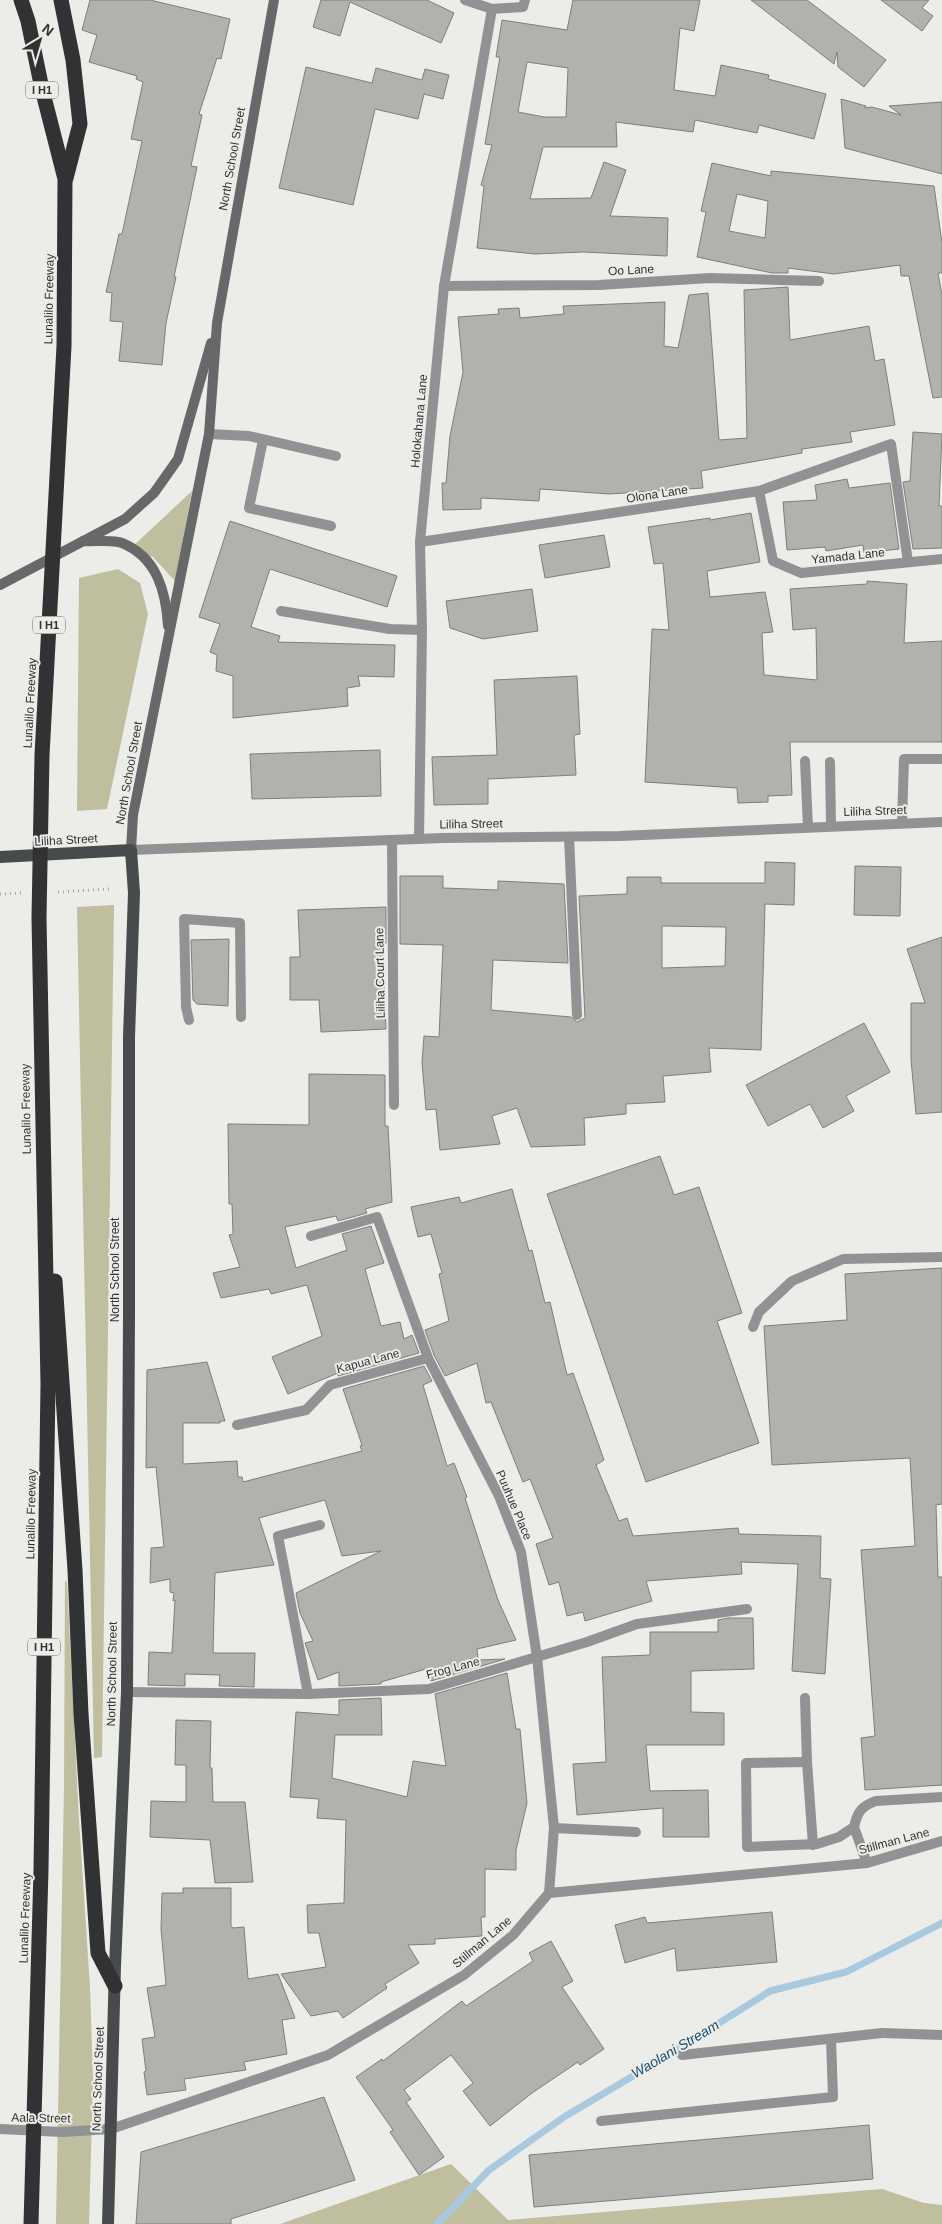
<svg xmlns="http://www.w3.org/2000/svg" width="942" height="2224" viewBox="0 0 942 2224" font-family="Helvetica,sans-serif">
<style>
.green{fill:#bfbe9f}
.lines{fill:none;stroke-linecap:round;stroke-linejoin:round}
.stream{stroke:#a8c9df;stroke-width:7}
.building{fill:#b1b1ad;stroke:#7e7e7b;fill-rule:evenodd}
.path{stroke:#a3a3a0;stroke-width:3;stroke-dasharray:1 4;stroke-linecap:butt}
.service{stroke:#919293;stroke-width:10}
.minor{stroke:#919293;stroke-width:10}
.tertiary{stroke:#919293;stroke-width:10}
.secondary{stroke:#666869;stroke-width:10}
.primary{stroke:#484b4c;stroke-width:12}
.motorway{stroke:#303234;stroke-width:15}
.labels{text-anchor:middle;stroke-width:4;stroke-linejoin:round;paint-order:stroke}
.shield{fill:#ecece8;stroke:#6a6a68;stroke-width:1}
.shield-label{font-size:11px;font-weight:bold;fill:#323231}
.street-label{font-size:12px;fill:#323231;stroke:#ecece8}
.water-label{font-size:14px;font-style:italic;fill:#164f6e;stroke:#ecece8}
</style>
<rect width="100%" height="100%" fill="#ecece8"/>
<g class="green">
<polygon points="192,491 175,581 153,557 130,549"/>
<polygon points="118,569 140,583 148,614 107,809 77,811 79,578"/>
<polygon points="114,905 102,1757 94,1758 77,907"/>
<polygon points="65,1581 67,1582 79,1820 90,1987 93,2079 89,2224 56,2224 64,1787"/>
<polygon points="451,2164 508,2220 882,2189 924,2203 942,2205 942,2224 280,2224"/>
</g>
<g class="lines">
<polyline class="stream" points="437,2224 489,2170 564,2117 670,2054 770,1991 846,1972 942,1923"/>
</g>
<g class="building">
<polygon points="90,0 150,0 230,19 221,59 217,58 199,114 202,115 191,166 197,167 174,277 176,277 166,323 162,365 119,361 123,322 110,321 112,293 106,292 119,234 122,234 142,141 131,139 143,82 136,79 137,76 89,62 97,35 82,30"/>
<polygon points="321,0 427,0 454,13 441,43 350,2 340,36 313,27"/>
<path d="M573,0H700L694,31L680,28L674,90L715,96L721,65L769,75L768,79L826,94L814,139L759,125L757,133L695,120L693,132L616,122L617,147H543L530,199L591,198L604,162L626,170L610,216L668,218L667,256L583,252L535,254L477,248L484,186L481,185L492,145L485,144L500,57H496L502,20L567,30ZM527,62L568,68L566,117H544L518,112Z"/>
<polygon points="751,0 807,0 886,60 864,87 838,67 837,52 834,64"/>
<polygon points="881,0 929,0 922,8 933,16 922,31"/>
<polygon points="306,67 372,83 376,68 422,80 425,69 449,75 443,99 424,94 418,119 375,109 353,205 279,188"/>
<polygon points="841,99 866,106 865,108 872,107 901,115 889,106 942,102 942,174 845,148"/>
<path d="M712,163L771,176V171L934,186L942,243V273H938L942,295V397L933,398L909,276H901L900,265L834,274L788,268V273H772L697,257L706,212L701,211ZM737,194L768,201L765,238L729,231Z"/>
<polygon points="788,287 790,340 869,326 875,361 884,359 895,425 850,432 852,442 802,449 802,453 701,471 703,488 609,494 540,489 539,501 481,498 481,509 443,510 442,483 446,483 450,436 463,372 458,317 499,314 498,309 519,308 520,318 564,314 563,306 665,302 664,346 678,348 689,295 708,293 719,440 747,438 744,290"/>
<polygon points="913,432 942,434 939,506 942,506 942,548 913,549 903,482 910,481"/>
<polygon points="847,479 849,488 890,483 899,549 864,553 863,545 826,551 825,547 787,550 783,502 817,500 815,485"/>
<polygon points="751,513 760,562 707,571 710,597 765,592 773,632 762,633 764,675 817,680 816,628 793,630 790,589 867,584 867,581 907,584 904,643 942,641 942,742 790,742 792,795 768,796 768,802 738,803 737,788 645,782 652,629 669,630 663,563 654,564 648,527 710,518 710,520"/>
<polygon points="230,521 397,576 387,607 270,569 251,627 280,636 278,642 395,645 394,677 358,676 360,686 347,688 348,706 233,718 233,676 216,671 217,655 210,652 220,624 199,617"/>
<polygon points="604,535 610,567 545,578 539,545"/>
<polygon points="532,589 538,631 483,639 450,628 446,601"/>
<polygon points="577,676 580,734 574,735 576,775 488,779 488,804 434,805 432,757 497,755 494,680"/>
<polygon points="380,750 381,796 252,799 250,754"/>
<path d="M765,862L795,863L794,905L765,904L761,1050L709,1048L711,1072L663,1076L665,1102L626,1104V1114L584,1118L585,1145L531,1147L517,1108L492,1116L500,1144L440,1150L436,1109L426,1110L422,1062L424,1036L439,1037L443,945L400,944V876H443V888L498,890V881L564,884L568,963L493,960L491,1010L571,1017L577,1022L585,1018L579,896L627,894V877H661V883H765ZM662,926L726,927L725,966L662,968Z"/>
<polygon points="855,866 901,867 900,916 854,915"/>
<polygon points="386,907 386,943 382,945 386,1029 321,1032 319,1000 290,1000 290,957 300,957 298,910"/>
<polygon points="942,937 942,1112 916,1114 911,1060 911,1003 925,1003 907,949"/>
<polygon points="229,939 228,1006 197,1004 193,1000 191,940"/>
<polygon points="864,1023 890,1072 846,1096 854,1111 823,1128 810,1104 768,1126 746,1085"/>
<polygon points="309,1074 385,1075 385,1126 388,1126 392,1202 365,1209 367,1213 338,1221 336,1216 285,1227 296,1268 347,1250 342,1234 371,1226 384,1263 365,1269 381,1326 400,1322 404,1339 412,1335 419,1353 338,1376 338,1373 288,1394 272,1357 322,1336 307,1285 271,1294 269,1289 221,1298 213,1273 240,1267 229,1235 233,1234 232,1204 229,1204 228,1124 309,1125"/>
<polygon points="660,1156 674,1195 699,1187 742,1313 717,1321 759,1443 646,1482 547,1194"/>
<polygon points="512,1189 529,1251 532,1250 545,1303 550,1302 567,1375 573,1373 604,1460 596,1465 619,1521 627,1518 633,1536 738,1528 739,1534 821,1536 820,1578 831,1579 825,1674 792,1671 798,1564 741,1562 742,1574 646,1581 652,1601 585,1621 583,1612 567,1616 559,1582 549,1585 536,1544 553,1538 530,1479 523,1482 491,1402 486,1403 477,1363 445,1376 434,1355 425,1330 449,1321 439,1274 442,1273 431,1234 418,1237 411,1207 459,1197 461,1203"/>
<polygon points="942,1268 942,1504 936,1505 938,1577 942,1577 942,1785 865,1790 861,1738 875,1736 861,1550 915,1546 910,1458 772,1465 764,1326 847,1320 845,1274"/>
<polygon points="207,1362 225,1421 220,1421 220,1423 183,1423 183,1464 237,1461 238,1477 242,1477 243,1482 362,1451 360,1446 362,1445 343,1389 424,1366 432,1381 423,1385 447,1466 454,1463 467,1497 465,1498 498,1600 516,1640 477,1649 478,1660 505,1659 431,1681 426,1669 381,1682 381,1684 339,1686 339,1672 318,1680 305,1643 313,1641 300,1613 296,1593 381,1551 342,1556 325,1500 259,1518 274,1565 215,1573 213,1653 255,1653 254,1687 219,1686 220,1675 185,1674 185,1686 148,1685 149,1652 172,1653 175,1600 173,1601 174,1593 170,1592 170,1579 150,1583 151,1548 164,1547 156,1467 146,1468 147,1370"/>
<polygon points="728,1618 753,1618 754,1669 691,1671 691,1712 724,1713 724,1745 646,1745 650,1791 708,1790 709,1837 663,1837 663,1808 577,1815 573,1764 606,1762 602,1657 650,1655 650,1632 718,1632 718,1620"/>
<polygon points="507,1673 516,1729 520,1729 527,1803 516,1850 516,1870 485,1869 485,1917 481,1917 482,1936 435,1939 435,1944 408,1945 419,1963 385,1984 387,1988 343,2018 338,2011 311,2016 281,1974 326,1967 319,1933 308,1933 307,1905 344,1903 346,1820 317,1818 319,1799 290,1797 296,1712 339,1715 339,1700 381,1698 382,1735 335,1735 332,1778 407,1797 413,1761 446,1766 435,1694"/>
<polygon points="176,1720 211,1721 210,1768 212,1768 213,1802 245,1802 253,1882 215,1883 210,1840 150,1837 151,1801 186,1802 186,1765 175,1765"/>
<polygon points="183,1888 231,1888 231,1926 233,1928 244,1927 248,1979 278,1974 295,2018 282,2020 287,2054 244,2062 246,2070 184,2079 186,2090 147,2095 144,2072 146,2071 142,2039 155,2037 147,1988 166,1985 161,1929 162,1893 183,1893"/>
<polygon points="772,1912 777,1962 677,1971 675,1948 625,1963 615,1925 645,1917 647,1923"/>
<polygon points="551,1941 573,1981 562,1987 604,2049 580,2065 578,2062 532,2093 490,2126 463,2091 473,2083 451,2055 404,2090 411,2099 406,2102 444,2157 419,2175 390,2132 393,2130 356,2077 382,2059 383,2061 462,2001 466,2006 533,1961 529,1953"/>
<polygon points="324,2097 355,2180 231,2219 231,2224 136,2224 141,2152"/>
<polygon points="869,2125 873,2179 534,2207 529,2155"/>
</g>
<g class="lines">
<g class="path">
<polyline points="58,892 109,889"/>
<polyline points="0,894 22,893"/>
</g>
<g class="service">
<polyline points="465,0 492,9 523,7 525,0"/>
<polyline points="209,434 249,436 336,456"/>
<polyline points="263,440 249,508 331,526"/>
<polyline points="281,611 390,629 422,630"/>
<polyline points="805,761 808,827"/>
<polyline points="830,762 831,826"/>
<polyline points="902,823 904,759 942,759"/>
<polyline points="189,1020 186,1007 184,919 240,923 241,1017"/>
<polyline points="753,1327 759,1312 792,1281 843,1259 942,1257"/>
<polyline points="308,1694 278,1536 320,1525"/>
<polyline points="805,1698 807,1762 813,1845"/>
<path d="M807,1762L746,1763L747,1847L817,1844L839,1837L854,1827C857,1813 861,1806 876,1801L942,1797"/>
<polyline points="854,1827 867,1863"/>
<polyline points="554,1828 636,1832"/>
<polyline points="682,2055 882,2033"/>
<polyline points="601,2121 833,2097 831,2039"/>
</g>
<g class="minor">
<polyline points="444,286 599,285 710,278 819,281"/>
<polyline points="759,491 773,561 801,573 942,559"/>
<polyline points="420,542 759,491 891,444 908,562"/>
<polyline points="569,837 577,1015"/>
<polyline points="419,839 422,630 420,542 444,286 492,9"/>
<polyline points="392,841 394,1105"/>
<polyline points="311,1236 377,1217 428,1358 499,1496 521,1552 537,1657 554,1828 549,1893"/>
<polyline points="237,1425 306,1410 330,1385 428,1358"/>
<polyline points="127,1692 308,1694 429,1689 587,1642 637,1624 747,1609"/>
<polyline points="882,2033 942,2035"/>
<polyline points="111,2129 328,2055 464,1975 513,1935 549,1893 867,1863 942,1841"/>
</g>
<g class="tertiary">
<polyline points="131,850 443,838 620,836 942,822"/>
<polyline points="0,2129 62,2132 111,2129"/>
</g>
<g class="secondary">
<path d="M83,541C95,542 112,539 122,543C157,557 166,592 168,626"/>
<polyline points="0,585 125,519 154,493 178,459 211,343"/>
<polyline points="131,850 133,815 209,434 217,323 274,0"/>
</g>
<polyline class="primary" points="0,857 131,850 134,893 129,1037 129,1314 127,1692 115,1966 108,2224"/>
<g class="motorway">
<polyline points="21,0 28,21 42,89 65,179 64,346 42,755 39,918 48,1384 41,1870 31,2224"/>
<polyline points="61,0 73,60 80,124 66,178"/>
<polyline points="55,1281 75,1570 81,1714 98,1953 115,1986"/>
</g>
</g>
<g class="labels">
<g class="shield">
<rect x="26" y="81.5" width="32" height="17" rx="4"/>
<rect x="33" y="616.5" width="32" height="17" rx="4"/>
<rect x="28" y="1638.5" width="32" height="17" rx="4"/>
</g>
<g class="shield-label">
<text x="42" y="94">I H1</text>
<text x="49" y="629">I H1</text>
<text x="44" y="1651">I H1</text>
</g>
<g class="street-label">
<text transform="translate(232 159) rotate(-80)" y="4">North School Street</text>
<text transform="translate(631 270) rotate(-3)" y="4">Oo Lane</text>
<text transform="translate(49 299) rotate(-89)" y="4">Lunalilo Freeway</text>
<text transform="translate(419 421) rotate(-85)" y="4">Holokahana Lane</text>
<text transform="translate(657 494) rotate(-9)" y="4">Olona Lane</text>
<text transform="translate(848 556) rotate(-6)" y="4">Yamada Lane</text>
<text transform="translate(30 703) rotate(-87)" y="4">Lunalilo Freeway</text>
<text transform="translate(129 773) rotate(-80)" y="4">North School Street</text>
<text transform="translate(875 811) rotate(-2)" y="4">Liliha Street</text>
<text transform="translate(471 824) rotate(-1)" y="4">Liliha Street</text>
<text transform="translate(66 840) rotate(-3)" y="4">Liliha Street</text>
<text transform="translate(380 973) rotate(-91)" y="4">Liliha Court Lane</text>
<text transform="translate(26 1109) rotate(-91)" y="4">Lunalilo Freeway</text>
<text transform="translate(115 1270) rotate(-90)" y="4">North School Street</text>
<text transform="translate(368 1361) rotate(-15)" y="4">Kapua Lane</text>
<text transform="translate(514 1505) rotate(67)" y="4">Puuhue Place</text>
<text transform="translate(31 1514) rotate(-89)" y="4">Lunalilo Freeway</text>
<text transform="translate(453 1668) rotate(-15)" y="4">Frog Lane</text>
<text transform="translate(112 1674) rotate(-89)" y="4">North School Street</text>
<text transform="translate(894 1841) rotate(-15)" y="4">Stillman Lane</text>
<text transform="translate(25 1918) rotate(-88)" y="4">Lunalilo Freeway</text>
<text transform="translate(482 1942) rotate(-40)" y="4">Stillman Lane</text>
<text transform="translate(98 2079) rotate(-88)" y="4">North School Street</text>
<text transform="translate(41 2118) rotate(1)" y="4">Aala Street</text>
</g>
<g class="water-label">
<text transform="translate(675 2049) rotate(-31)" y="5">Waolani Stream</text>
</g>
</g>
<g transform="translate(40 40) rotate(38)" stroke="#ecece8" stroke-width="4" paint-order="stroke">
<path d="M0-4L9 19L0 12L-9 19Z" fill="#323231"/>
<text y="-8" font-size="14" font-weight="bold" text-anchor="middle" fill="#323231">N</text>
</g>
</svg>
